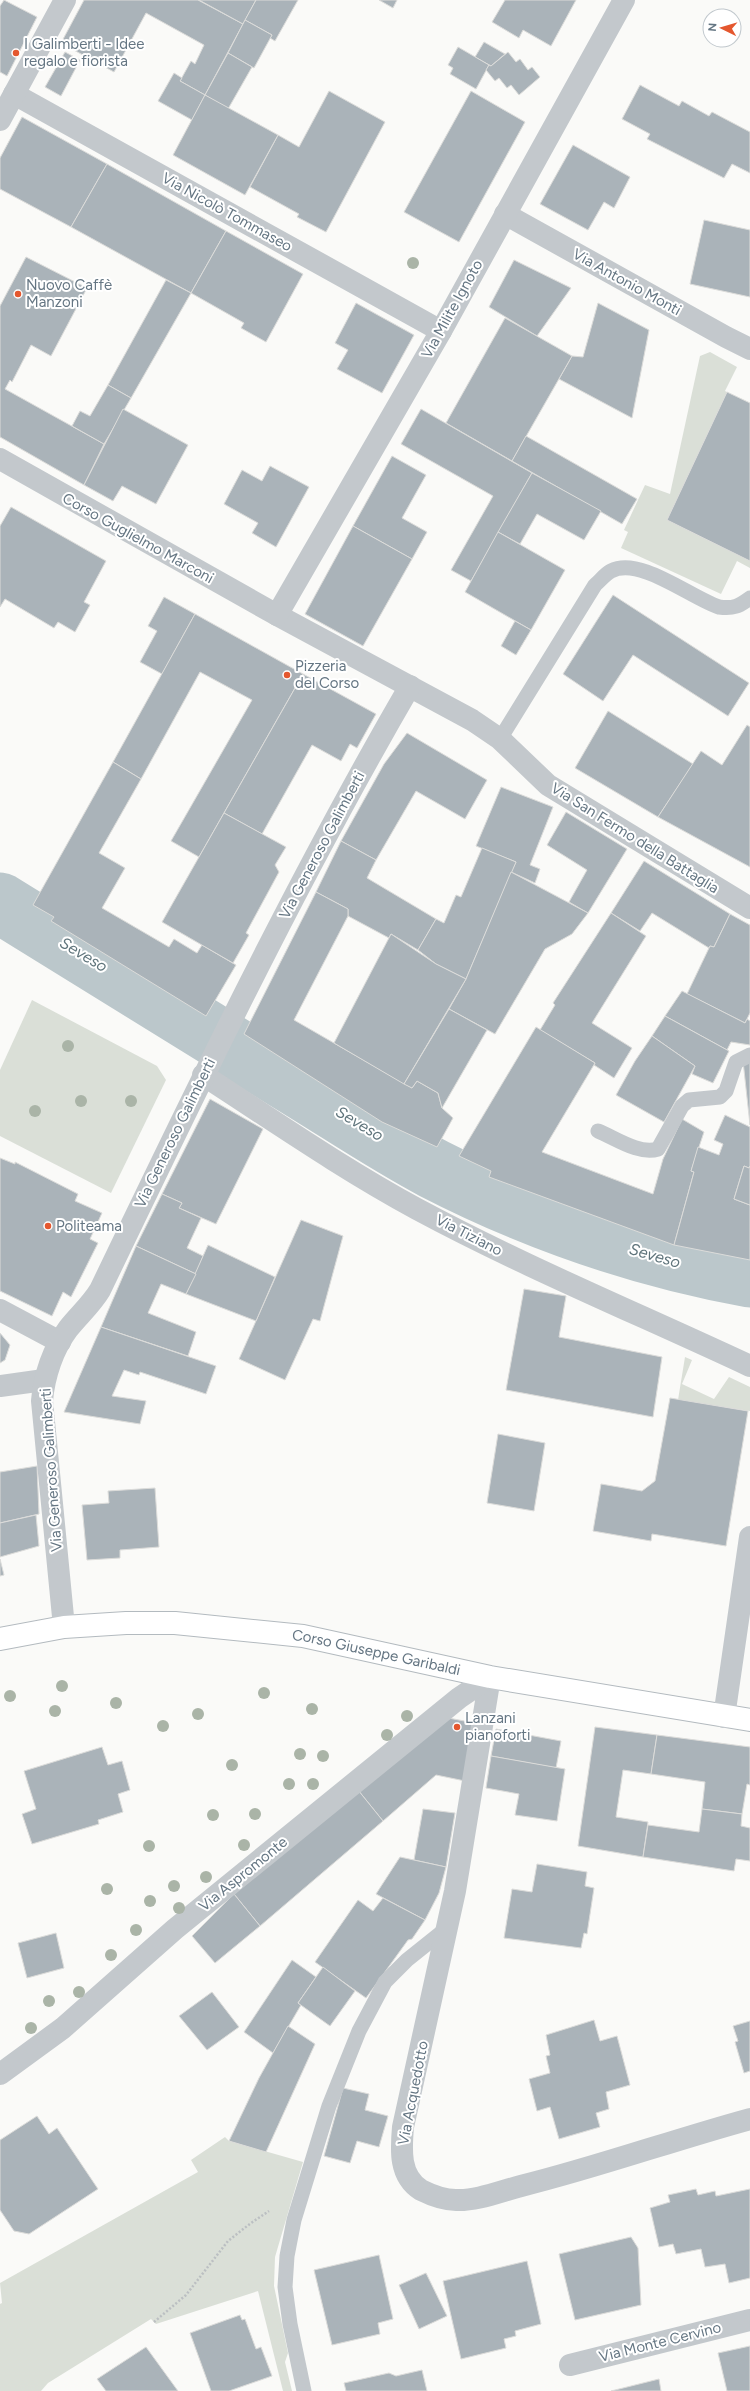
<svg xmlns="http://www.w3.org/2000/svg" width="750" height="2391" viewBox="0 0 750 2391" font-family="Figtree,sans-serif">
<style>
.green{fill:#dadfd7}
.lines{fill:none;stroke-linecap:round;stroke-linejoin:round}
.river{stroke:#bbc7cb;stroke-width:61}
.building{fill:#aab3b9;stroke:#dcdcda}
.secondary-casing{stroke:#b3babf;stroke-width:24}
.path{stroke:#bbbfc2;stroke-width:2.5;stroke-dasharray:2 2;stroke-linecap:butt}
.lane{stroke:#c3c8cc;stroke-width:15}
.street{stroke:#c3c8cc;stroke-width:22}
.secondary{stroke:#fff;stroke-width:22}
.tree{fill:#aab4a7}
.poi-dot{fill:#e4572e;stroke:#fff;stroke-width:1.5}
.labels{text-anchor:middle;stroke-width:4;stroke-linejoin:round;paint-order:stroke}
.poi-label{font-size:15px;fill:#657683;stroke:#fff;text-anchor:start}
.street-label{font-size:15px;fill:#657683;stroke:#fff}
.water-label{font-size:16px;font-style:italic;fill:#60757c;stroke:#fff}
</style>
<rect width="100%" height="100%" fill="#fafaf8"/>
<g class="green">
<polygon points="710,352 737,367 725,391 727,392 667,520 750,561 750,568 737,561 721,594 621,548 628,532 624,530 645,485 670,494 700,356"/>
<polygon points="32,1000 157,1066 166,1080 111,1193 0,1136 0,1070"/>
<polygon points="685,1357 692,1360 682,1384 714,1399 729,1377 750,1387 750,1411 678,1400"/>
<polygon points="225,2137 229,2141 303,2162 275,2257 274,2286 288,2353 285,2362 292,2391 283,2391 258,2291 156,2324 151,2319 48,2383 41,2391 0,2391 0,2304 2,2303 0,2283 198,2172 191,2160"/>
</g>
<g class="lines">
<path class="river" d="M0,903C95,962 190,1021 285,1079C335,1109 383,1142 434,1169C533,1220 640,1257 750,1277"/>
</g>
<g class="building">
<polygon points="4,0 37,17 7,76 0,72 0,6"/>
<polygon points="84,0 198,0 243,24 205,95 180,81 191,61 195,64 204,45 146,13 114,72 61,43"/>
<polygon points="199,0 256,0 243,24"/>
<polygon points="256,0 298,0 275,41 270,38 272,35 245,20"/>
<polygon points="379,0 397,0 393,8"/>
<polygon points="505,0 576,0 551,46 523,30 519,38 492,22"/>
<polygon points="245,20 272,35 254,68 228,53"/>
<polygon points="484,42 505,54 491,66 475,57"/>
<polygon points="458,47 489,65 476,89 450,74 453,68 448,65"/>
<polygon points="65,52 80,60 61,96 45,87"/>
<polygon points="508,52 516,62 520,59 528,70 532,67 540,77 519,95 511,85 507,88 499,78 495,81 486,70 489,65 491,66"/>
<polygon points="228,53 252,67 228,109 205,95"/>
<polygon points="174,73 182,78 180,81 205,95 192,120 158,101"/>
<polygon points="640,85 679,106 682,101 709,116 712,112 750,132 750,173 732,164 724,178 647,139 650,134 622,119"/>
<polygon points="329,91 385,122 326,232 297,217 299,214 250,187 278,135 299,147"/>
<polygon points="471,91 525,122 459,242 404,212"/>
<polygon points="205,95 278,135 245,195 173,155"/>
<polygon points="22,117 107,164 71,227 0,189 0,158"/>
<polygon points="573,145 630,177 614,208 604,202 588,230 540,204"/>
<polygon points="107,164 226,231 191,293 71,227"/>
<polygon points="704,220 750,230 750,297 690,284"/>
<polygon points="226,231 303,274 266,342 241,328 244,323 191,293"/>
<polygon points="26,257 87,288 51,356 31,345 12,382 10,380 5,389 104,444 84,485 0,437 0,306"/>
<polygon points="514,260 571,288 537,336 489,307"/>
<polygon points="166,280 191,293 131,398 108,385"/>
<polygon points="356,303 414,335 382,393 337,369 348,350 335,343"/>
<polygon points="598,303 649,330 632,418 559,379 572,356 583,357"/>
<polygon points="505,318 572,356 512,461 446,423"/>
<polygon points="108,385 131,398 104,444 72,426 80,411 90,416"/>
<polygon points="727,392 750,403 750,561 667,520"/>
<polygon points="123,409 188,445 156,504 122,486 113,501 84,485"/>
<polygon points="421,409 532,473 471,581 451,570 493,496 401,444"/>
<polygon points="526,436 637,499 622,524 512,461"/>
<polygon points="392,456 426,475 402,518 427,532 412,559 353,526"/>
<polygon points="270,466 309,487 276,547 252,533 258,523 224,504 242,470 262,481"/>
<polygon points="532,473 601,511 584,540 537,514 520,544 498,532"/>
<polygon points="11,507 106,561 84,602 90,605 75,632 58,622 54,628 5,599 0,607 0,526"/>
<polygon points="353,526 412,559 363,646 305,614"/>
<polygon points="498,532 565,570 531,630 465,592"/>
<polygon points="613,595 749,683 728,716 633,655 603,701 563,674"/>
<polygon points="164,597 195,614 162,674 140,662 157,631 148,626"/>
<polygon points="195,614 303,674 199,857 171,841 252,700 200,672 141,779 113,762"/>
<polygon points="515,621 531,630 516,655 501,646"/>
<polygon points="303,674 376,714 357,748 350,744 341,761 312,745 262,834 224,813"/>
<polygon points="608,711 693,764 658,817 575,768"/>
<polygon points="747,725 750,727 750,867 658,817 701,751 722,765"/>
<polygon points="407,733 487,780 465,819 416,791 376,860 341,841 384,764"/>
<polygon points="113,762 141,779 99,853 125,868 102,908 169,947 174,939 197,953 202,945 236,965 206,1016 51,921 54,917 33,905"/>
<polygon points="501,787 553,807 530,865 540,869 535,883 511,872 516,862 476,846"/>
<polygon points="566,812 627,849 588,913 569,902 587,870 547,845"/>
<polygon points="224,813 286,847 275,865 279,872 246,933 249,935 233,963 162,922"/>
<polygon points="341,841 376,860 367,878 436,919 418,950 391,934 389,938 348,916 348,909 316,892"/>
<polygon points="482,848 516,862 466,979 436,964 418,950 436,919 444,923 456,895 461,897"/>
<polygon points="644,861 730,914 714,947 710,946 709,948 652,913 640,931 611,913"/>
<polygon points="511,872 588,913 572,934 545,949 495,1034 449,1009 466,979"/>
<polygon points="316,892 348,909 348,916 294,1020 412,1088 417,1081 438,1093 442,1108 453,1118 437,1147 382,1122 244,1034"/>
<polygon points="611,913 646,936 592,1023 632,1048 614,1078 594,1065 595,1063 540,1030 555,1005 553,1003"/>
<polygon points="730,914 750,925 750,1013 745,1023 687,994 709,948 710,946 714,947"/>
<polygon points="391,934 436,964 466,979 404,1084 334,1043"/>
<polygon points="682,991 745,1023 747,1019 750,1021 750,1045 731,1042 727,1050 665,1016"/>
<polygon points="449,1009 487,1030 442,1108 438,1093 417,1081 412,1088 404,1084"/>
<polygon points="665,1016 729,1051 713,1083 692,1074 695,1066 652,1036"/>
<polygon points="536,1027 595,1063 542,1152 653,1194 663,1159 682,1119 704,1132 691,1171 694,1172 674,1245 489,1177 491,1171 459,1156"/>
<polygon points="652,1036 695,1066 664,1122 616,1095 635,1061"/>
<polygon points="750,1060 750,1125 743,1061"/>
<polygon points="210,1099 263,1129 216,1224 179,1208 182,1203 162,1194"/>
<polygon points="725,1115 750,1127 750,1166 749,1168 744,1166 734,1199 750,1205 750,1260 674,1245 694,1172 691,1171 698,1147 719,1155 723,1144 714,1140"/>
<polygon points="0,1158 15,1164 15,1162 78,1194 75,1201 102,1213 90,1239 98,1243 71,1297 63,1292 52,1316 0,1291"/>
<polygon points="744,1166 749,1168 750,1166 750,1205 734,1199"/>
<polygon points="162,1194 182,1203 179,1208 201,1218 187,1248 203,1256 196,1274 136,1246"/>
<polygon points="301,1220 343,1236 320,1321 313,1319 285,1380 239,1359"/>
<polygon points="208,1245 275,1277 256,1321 186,1294"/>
<polygon points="136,1246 196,1274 186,1294 161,1284 148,1313 196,1332 188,1356 101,1327"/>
<polygon points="524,1289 566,1296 559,1337 662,1357 653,1417 506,1390"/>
<polygon points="101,1327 216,1366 206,1394 140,1372 139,1375 124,1370 112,1396 146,1401 140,1424 64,1412"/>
<polygon points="0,1333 10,1345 5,1360 0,1363"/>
<polygon points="670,1398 748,1411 726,1546 652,1534 651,1541 593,1531 601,1484 642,1491 655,1481"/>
<polygon points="498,1434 545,1443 534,1511 487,1503"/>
<polygon points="37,1466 39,1514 0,1523 0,1472"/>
<polygon points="155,1488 159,1547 120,1550 120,1558 87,1560 82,1505 109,1503 108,1491"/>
<polygon points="36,1515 39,1546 0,1557 0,1523"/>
<polygon points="0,1559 4,1575 0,1576"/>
<polygon points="443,1717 475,1723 465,1781 436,1775 383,1821 358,1790"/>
<polygon points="595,1727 657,1735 651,1774 623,1770 616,1817 648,1822 643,1857 578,1846"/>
<polygon points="496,1729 561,1741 556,1768 491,1756"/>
<polygon points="657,1735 750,1747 750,1785 747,1784 742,1814 702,1809 705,1782 651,1774"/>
<polygon points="102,1747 108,1765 122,1761 130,1790 118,1794 123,1812 98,1820 99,1824 32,1844 22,1814 36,1809 24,1771"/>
<polygon points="491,1756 565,1769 557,1821 515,1815 519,1794 486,1788"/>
<polygon points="358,1790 383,1821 260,1926 234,1894"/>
<polygon points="423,1809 455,1813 446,1867 414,1860"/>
<polygon points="702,1809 742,1814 741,1826 750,1828 750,1861 736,1859 734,1871 643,1857 648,1825 699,1832"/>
<polygon points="400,1857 446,1867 439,1893 425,1920 376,1894"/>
<polygon points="537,1864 587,1872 585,1886 594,1888 587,1934 584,1933 581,1948 504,1938 512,1889 532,1892"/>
<polygon points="234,1894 260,1926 215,1963 192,1936"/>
<polygon points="383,1898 425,1920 412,1939 408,1940 366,1998 315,1962 358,1900 373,1911"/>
<polygon points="56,1933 64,1968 27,1978 18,1943"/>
<polygon points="292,1960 316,1977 298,2003 301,2005 273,2053 244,2032"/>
<polygon points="323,1967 355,1991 330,2026 298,2003"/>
<polygon points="212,1992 239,2027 207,2050 179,2016"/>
<polygon points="594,2020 600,2041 617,2036 630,2085 606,2092 609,2109 596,2113 600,2127 559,2139 550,2107 537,2111 529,2079 550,2073 546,2056 550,2055 546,2035"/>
<polygon points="750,2021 750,2071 744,2073 735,2042 738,2041 733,2026"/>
<polygon points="288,2026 315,2044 266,2152 229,2141 259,2078"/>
<polygon points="343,2088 369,2094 365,2110 388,2116 379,2147 357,2141 350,2163 324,2156"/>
<polygon points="37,2116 49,2134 57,2128 98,2189 29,2234 14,2231 0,2210 0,2140"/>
<polygon points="696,2189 698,2195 715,2191 716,2196 750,2189 750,2278 729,2283 725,2264 705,2267 701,2249 676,2254 673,2244 659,2247 650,2208 670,2202 668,2195"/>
<polygon points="631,2237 638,2248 641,2305 575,2320 559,2254"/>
<polygon points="379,2255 393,2319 378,2323 380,2334 332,2345 314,2270"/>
<polygon points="527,2261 541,2324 515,2331 516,2336 504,2339 506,2348 461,2359 443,2281"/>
<polygon points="426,2273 447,2316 419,2329 399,2285"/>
<polygon points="240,2315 242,2320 245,2319 256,2349 261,2347 272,2376 229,2391 211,2391 190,2333"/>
<polygon points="750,2346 750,2391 727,2391 718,2353"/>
<polygon points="146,2347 178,2391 106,2391 97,2379"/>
<polygon points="422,2370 427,2391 346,2391 344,2383 389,2373 396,2376"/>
<polygon points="659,2379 661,2391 611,2391"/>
</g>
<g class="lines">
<g class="secondary-casing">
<g id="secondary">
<path id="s1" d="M0,1639L64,1627L126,1623H175L303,1636L490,1677L750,1720"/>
</g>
</g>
<polyline class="path" points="154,2322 186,2295 228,2241 251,2223 269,2211"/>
<g class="lane">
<path d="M500,739L595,585C600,581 605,574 611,571C640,556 691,598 719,607C734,609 739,606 750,598"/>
<path d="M598,1131C615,1138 639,1155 658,1149L682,1106L689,1100L720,1097L726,1091L736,1062L750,1055"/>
<polyline points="304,2391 290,2324 285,2287 287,2256 294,2220 329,2106 359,2031 385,1982 407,1960 447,1928"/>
</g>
<g class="street">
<polyline points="14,94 441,331"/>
<polyline points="0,120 65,0"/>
<polyline points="505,214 726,337 750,349"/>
<polyline points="0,459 277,615 472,720 500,739 548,785 750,908"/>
<polyline points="277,615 441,331 624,0"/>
<path d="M203,1075C274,1121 343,1169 417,1209C525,1267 639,1314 750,1366"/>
<polyline points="0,1310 60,1342"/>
<polyline points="0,1386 44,1380"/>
<path d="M64,1627L42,1401C44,1376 53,1349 68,1329C79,1315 91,1305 100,1290C198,1086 296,882 410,686"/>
<path d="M490,1677L455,1891L403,2127C401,2150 399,2176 421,2190C431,2195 445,2200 456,2200C477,2201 501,2191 521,2186C598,2167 673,2140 750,2119"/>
<polyline points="724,1717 750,1537"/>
<polyline points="0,2074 63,2028 175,1929 459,1698 490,1677"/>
<polyline points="570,2365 750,2320"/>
</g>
<use href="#secondary" class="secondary"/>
</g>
<g class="tree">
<circle cx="413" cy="263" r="6"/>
<circle cx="68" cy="1046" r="6"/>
<circle cx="81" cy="1101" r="6"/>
<circle cx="131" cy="1101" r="6"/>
<circle cx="35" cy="1111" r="6"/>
<circle cx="62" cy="1686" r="6"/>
<circle cx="264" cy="1693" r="6"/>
<circle cx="10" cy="1696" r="6"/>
<circle cx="116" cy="1703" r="6"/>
<circle cx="312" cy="1709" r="6"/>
<circle cx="55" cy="1711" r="6"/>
<circle cx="198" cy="1714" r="6"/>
<circle cx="407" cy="1716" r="6"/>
<circle cx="163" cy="1726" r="6"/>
<circle cx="387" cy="1735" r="6"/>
<circle cx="300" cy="1754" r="6"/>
<circle cx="323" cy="1756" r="6"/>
<circle cx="232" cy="1765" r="6"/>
<circle cx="289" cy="1784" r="6"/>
<circle cx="313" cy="1784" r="6"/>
<circle cx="255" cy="1814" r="6"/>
<circle cx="213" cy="1815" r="6"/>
<circle cx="244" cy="1845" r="6"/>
<circle cx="149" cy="1846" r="6"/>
<circle cx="206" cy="1877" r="6"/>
<circle cx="174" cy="1886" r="6"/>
<circle cx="107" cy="1889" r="6"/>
<circle cx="150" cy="1901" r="6"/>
<circle cx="179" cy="1908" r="6"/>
<circle cx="136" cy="1930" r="6"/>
<circle cx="111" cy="1955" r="6"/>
<circle cx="79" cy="1992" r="6"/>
<circle cx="49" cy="2001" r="6"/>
<circle cx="31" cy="2028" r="6"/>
</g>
<g class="poi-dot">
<circle cx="16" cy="53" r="4"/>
<circle cx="18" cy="294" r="4"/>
<circle cx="287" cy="675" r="4"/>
<circle cx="48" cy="1226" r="4"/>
<circle cx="457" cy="1727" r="4"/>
</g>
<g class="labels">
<g class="poi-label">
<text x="24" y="49">I Galimberti - Idee<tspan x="24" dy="17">regalo e fiorista</tspan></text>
<text x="26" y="290">Nuovo Caffè<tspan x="26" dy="17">Manzoni</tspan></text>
<text x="295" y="671">Pizzeria<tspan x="295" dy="17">del Corso</tspan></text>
<text x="56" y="1231">Politeama</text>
<text x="465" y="1723">Lanzani<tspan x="465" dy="17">pianoforti</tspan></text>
</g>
<g class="street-label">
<text transform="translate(227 212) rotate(29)" y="5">Via Nicolò Tommaseo</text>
<text transform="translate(627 282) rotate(29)" y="5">Via Antonio Monti</text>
<text transform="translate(452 309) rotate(-61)" y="5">Via Milite Ignoto</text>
<text transform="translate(138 538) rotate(29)" y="5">Corso Guglielmo Marconi</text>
<text transform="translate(635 838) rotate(32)" y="5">Via San Fermo della Battaglia</text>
<text transform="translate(322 845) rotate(-62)" y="5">Via Generoso Galimberti</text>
<text transform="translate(175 1133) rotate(-64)" y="5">Via Generoso Galimberti</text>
<text transform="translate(469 1235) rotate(27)" y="5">Via Tiziano</text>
<text transform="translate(51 1470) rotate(-94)" y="5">Via Generoso Galimberti</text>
<text dy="5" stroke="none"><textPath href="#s1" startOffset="380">Corso Giuseppe Garibaldi</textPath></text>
<text transform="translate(243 1874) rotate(-39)" y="5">Via Aspromonte</text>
<text transform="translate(413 2093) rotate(-79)" y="5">Via Acquedotto</text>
<text transform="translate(660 2342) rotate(-14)" y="5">Via Monte Cervino</text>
</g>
<g class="water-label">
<text transform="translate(84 954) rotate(31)" y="6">Seveso</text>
<text transform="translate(360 1123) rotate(31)" y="6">Seveso</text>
<text transform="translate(655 1255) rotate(16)" y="6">Seveso</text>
</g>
</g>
<g transform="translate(722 28) rotate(275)"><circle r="19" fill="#ffffff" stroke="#c1c8cd"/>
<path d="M0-3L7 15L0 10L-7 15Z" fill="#e4572e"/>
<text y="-6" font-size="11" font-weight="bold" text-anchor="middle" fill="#657683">N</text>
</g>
</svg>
